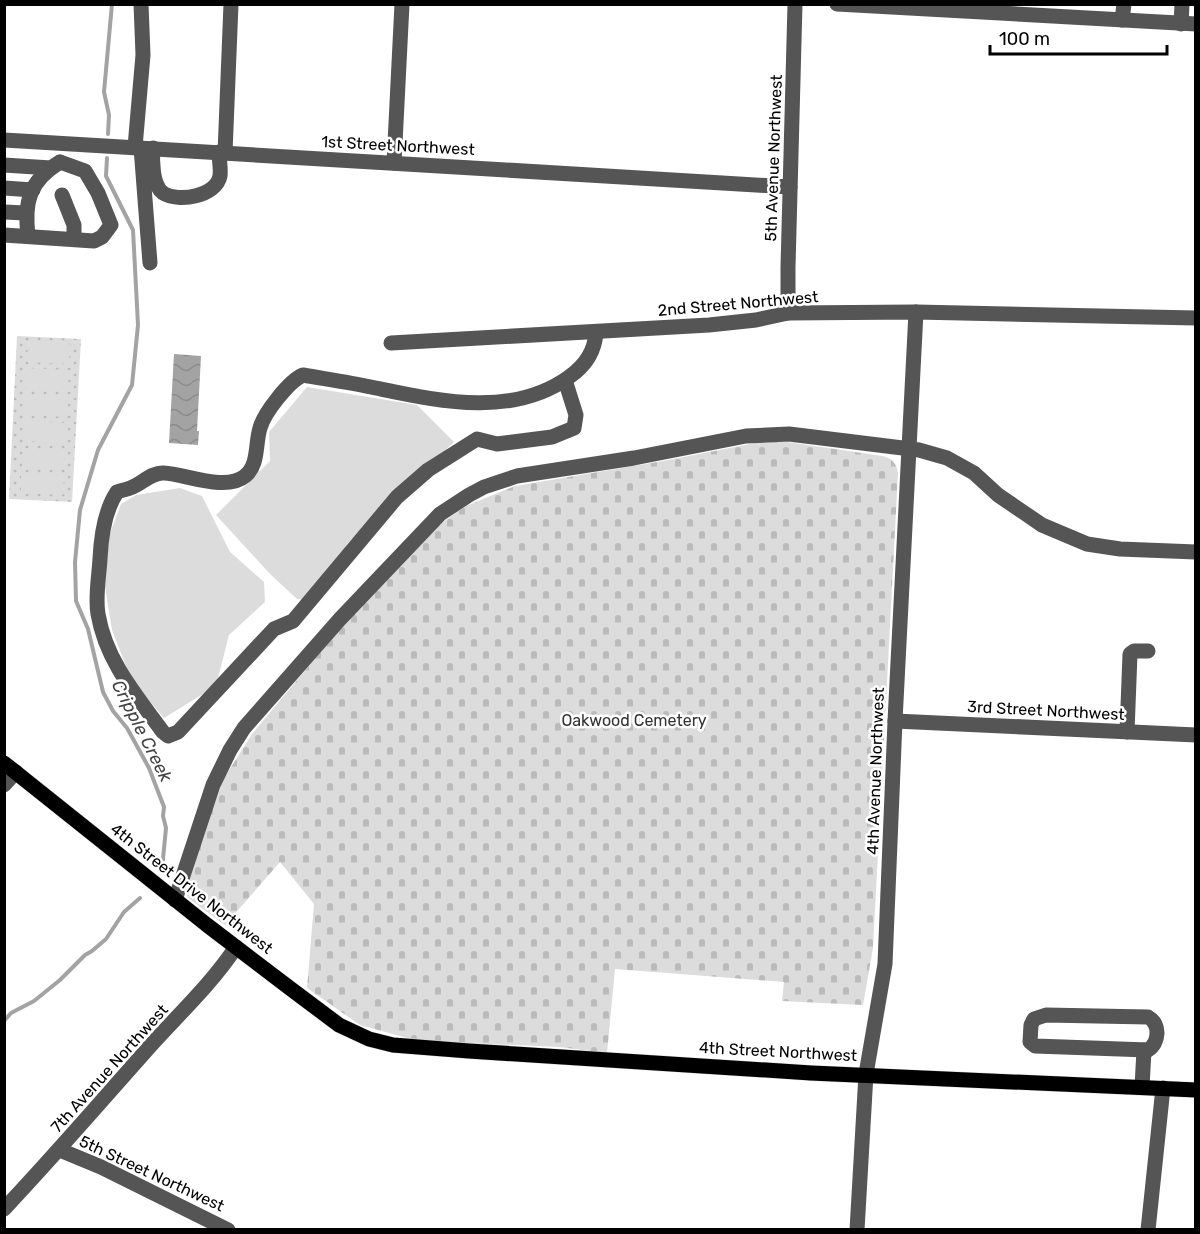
<svg xmlns="http://www.w3.org/2000/svg" width="1200" height="1234" viewBox="0 0 1200 1234" font-family="Rubik,sans-serif">
<style>
.grass{fill:url(#grass-dots)}
.cemetery{fill:url(#cemetery-stones)}
.garden{fill:#dcdcdc}
.water{fill:url(#water-waves)}
.lines{fill:none;stroke-linecap:round;stroke-linejoin:round}
.stream{stroke:#a3a3a3;stroke-width:4}
.major-casing{stroke:#dbdbdb;stroke-width:16}
.minor{stroke:#555;stroke-width:15}
.major{stroke:#000;stroke-width:15}
.labels{text-anchor:middle;stroke-width:5;stroke-linejoin:round;paint-order:stroke}
.street-label{font-size:16px;fill:#000;stroke:#fff}
.park-label{font-size:16px;fill:#333;stroke:#fff}
.water-label{font-size:18px;font-style:italic;fill:#444;stroke:#fff}
</style>
<defs>
<pattern id="grass-dots" width="8" height="8" patternUnits="userSpaceOnUse" patternTransform="scale(1.5)"><rect width="8" height="8" fill="#dcdcdc"/><path d="M2 2h.1M6 6h.1" fill="none" stroke="#bbb" stroke-width="1.8" stroke-linecap="round"/></pattern>
<pattern id="cemetery-stones" width="16" height="16" patternUnits="userSpaceOnUse" patternTransform="scale(1.5)"><rect width="16" height="16" fill="#dcdcdc"/><path d="M2 7V4a2 2 0 0 1 4 0v3zM10 15v-3a2 2 0 0 1 4 0v3z" fill="#bbb"/></pattern>
<pattern id="water-waves" width="16" height="10" patternUnits="userSpaceOnUse" patternTransform="scale(1.5)"><rect width="16" height="10" fill="#a3a3a3"/><path d="M0 5q4-4 8 0t8 0" fill="none" stroke="#8b8b8b"/></pattern>
</defs>
<rect width="100%" height="100%" fill="#fff"/>
<polygon class="grass" points="17,336 81,339 72,502 9,499"/>
<path class="cemetery" d="M765,441L787,442L883,456C893,459 896,463 898,473L873,948L863,1005L782,1001L784,982L615,969L607,1053L559,1047L418,1041L360,1025L307,988L314,904L280,862L225,925L188,898L186,891L208,820L224,778L252,734L318,655L418,543L443,522L466,506L515,486L663,461Z"/>
<g class="garden">
<polygon points="28,342 70,344 69,364 27,362"/>
<polygon points="26,368 69,370 68,390 26,388"/>
<polygon points="307,387 417,405 454,442 347,544 335,571 309,600 297,599 270,574 216,515 270,461 269,432"/>
<polygon points="25,395 67,397 66,417 24,415"/>
<polygon points="24,421 66,423 65,443 23,441"/>
<polygon points="23,448 65,450 64,469 22,467"/>
<polygon points="21,474 64,476 63,495 21,493"/>
<polygon points="180,488 202,496 230,552 264,582 265,602 229,635 216,686 164,718 131,679 112,630 105,586 109,536 121,504 136,495"/>
</g>
<polygon class="water" points="174,354 201,356 197,431 199,431 198,445 169,443"/>
<g class="lines">
<g class="stream">
<polyline points="108,134 109,115 104,92 112,4"/>
<polyline points="107,158 106,176 133,230 138,325 132,385 98,450 80,510 75,562 76,601 88,629 103,692 113,711 127,728 149,768 164,807 163,816 166,828 162,869"/>
<polyline points="4,1021 11,1013 34,1001 60,980 85,955 92,951 106,939 124,912 140,898"/>
</g>
<g class="major-casing">
<polyline id="major" points="4,763 207,925 291,989 339,1025 369,1039 393,1045 469,1051 811,1073 1196,1090"/>
</g>
<g class="minor">
<polyline points="837,4 1196,24"/>
<polyline points="1122,20 1124,4"/>
<polyline points="1181,24 1182,4"/>
<polyline points="4,140 790,187"/>
<polyline points="135,147 143,55 141,4"/>
<polyline points="141,148 150,263"/>
<path d="M153,148C152,160 152,185 163,193C179,203 216,196 220,176C221,169 219,159 219,152"/>
<polyline points="225,153 231,4"/>
<polyline points="394,163 402,4"/>
<polyline points="4,165 51,168"/>
<polyline points="4,188 33,190"/>
<polyline points="62,195 74,225 74,239"/>
<polyline points="4,212 25,213"/>
<polyline points="4,235 94,241 102,237 111,225 98,193 85,171 60,162"/>
<path d="M28,236C24,202 29,181 60,162"/>
<polyline points="788,313 788,267 795,4"/>
<polyline points="391,343 709,325 756,320 788,313 916,312 1196,318"/>
<path d="M565,380L576,415L574,428L552,437L497,444L477,439L428,470L397,497L293,621L274,629L178,732L168,736L163,732C136,695 106,661 98,614C95,597 99,577 100,559C101,537 105,510 117,492C121,490 126,490 130,488C142,484 151,472 164,473C185,474 226,492 245,476C259,465 255,444 260,428C264,413 289,381 303,375C326,379 348,382 371,387C435,400 511,419 569,377C585,366 595,351 596,332"/>
<polyline points="895,721 1196,735"/>
<polyline points="1127,732 1130,654 1134,651 1148,651"/>
<polyline points="4,785 16,772"/>
<polyline points="175,900 213,785 230,750 244,728 340,619 440,514 469,495 484,487 517,476 634,458 746,436 789,434 919,450 947,458 974,473 998,495 1042,525 1087,544 1120,549 1196,552"/>
<path d="M1046,1015L1148,1017C1161,1024 1159,1043 1148,1050L1035,1046L1030,1042L1031,1025L1034,1019Z"/>
<polyline points="1142,1087 1144,1050"/>
<polyline points="60,1150 101,1167 228,1230"/>
<path d="M4,1209C55,1155 103,1099 152,1044C181,1012 212,983 236,947"/>
<polyline points="857,1230 866,1074 885,964 895,721 916,312"/>
<polyline points="1148,1230 1163,1088"/>
</g>
<use href="#major" class="major"/>
</g>
<g class="labels">
<g class="street-label">
<text transform="translate(398 145) rotate(3)" y="6">1st Street Northwest</text>
<text transform="translate(773 158) rotate(-88)" y="6">5th Avenue Northwest</text>
<text transform="translate(738 303) rotate(-5)" y="6">2nd Street Northwest</text>
<text transform="translate(1046 710) rotate(3)" y="6">3rd Street Northwest</text>
<text transform="translate(875 771) rotate(-88)" y="6">4th Avenue Northwest</text>
<text transform="translate(192 888) rotate(38)" y="6">4th Street Drive Northwest</text>
<text transform="translate(778 1051) rotate(3)" y="6">4th Street Northwest</text>
<text transform="translate(109 1068) rotate(-48)" y="6">7th Avenue Northwest</text>
<text transform="translate(152 1173) rotate(25)" y="6">5th Street Northwest</text>
</g>
<g class="park-label">
<text x="634" y="726">Oakwood Cemetery</text>
</g>
<g class="water-label">
<text transform="translate(142 731) rotate(63)" y="6">Cripple Creek</text>
</g>
</g>
<rect width="1200" height="1234" fill="none" stroke="#000000" stroke-width="12"/>
<path d="M990 45v9h177v-9" fill="none" stroke="#000000" stroke-width="3"/>
<text x="999" y="45" font-size="18" fill="#000000" stroke="#ffffff" stroke-width="4.5" paint-order="stroke">100 m</text>
</svg>
